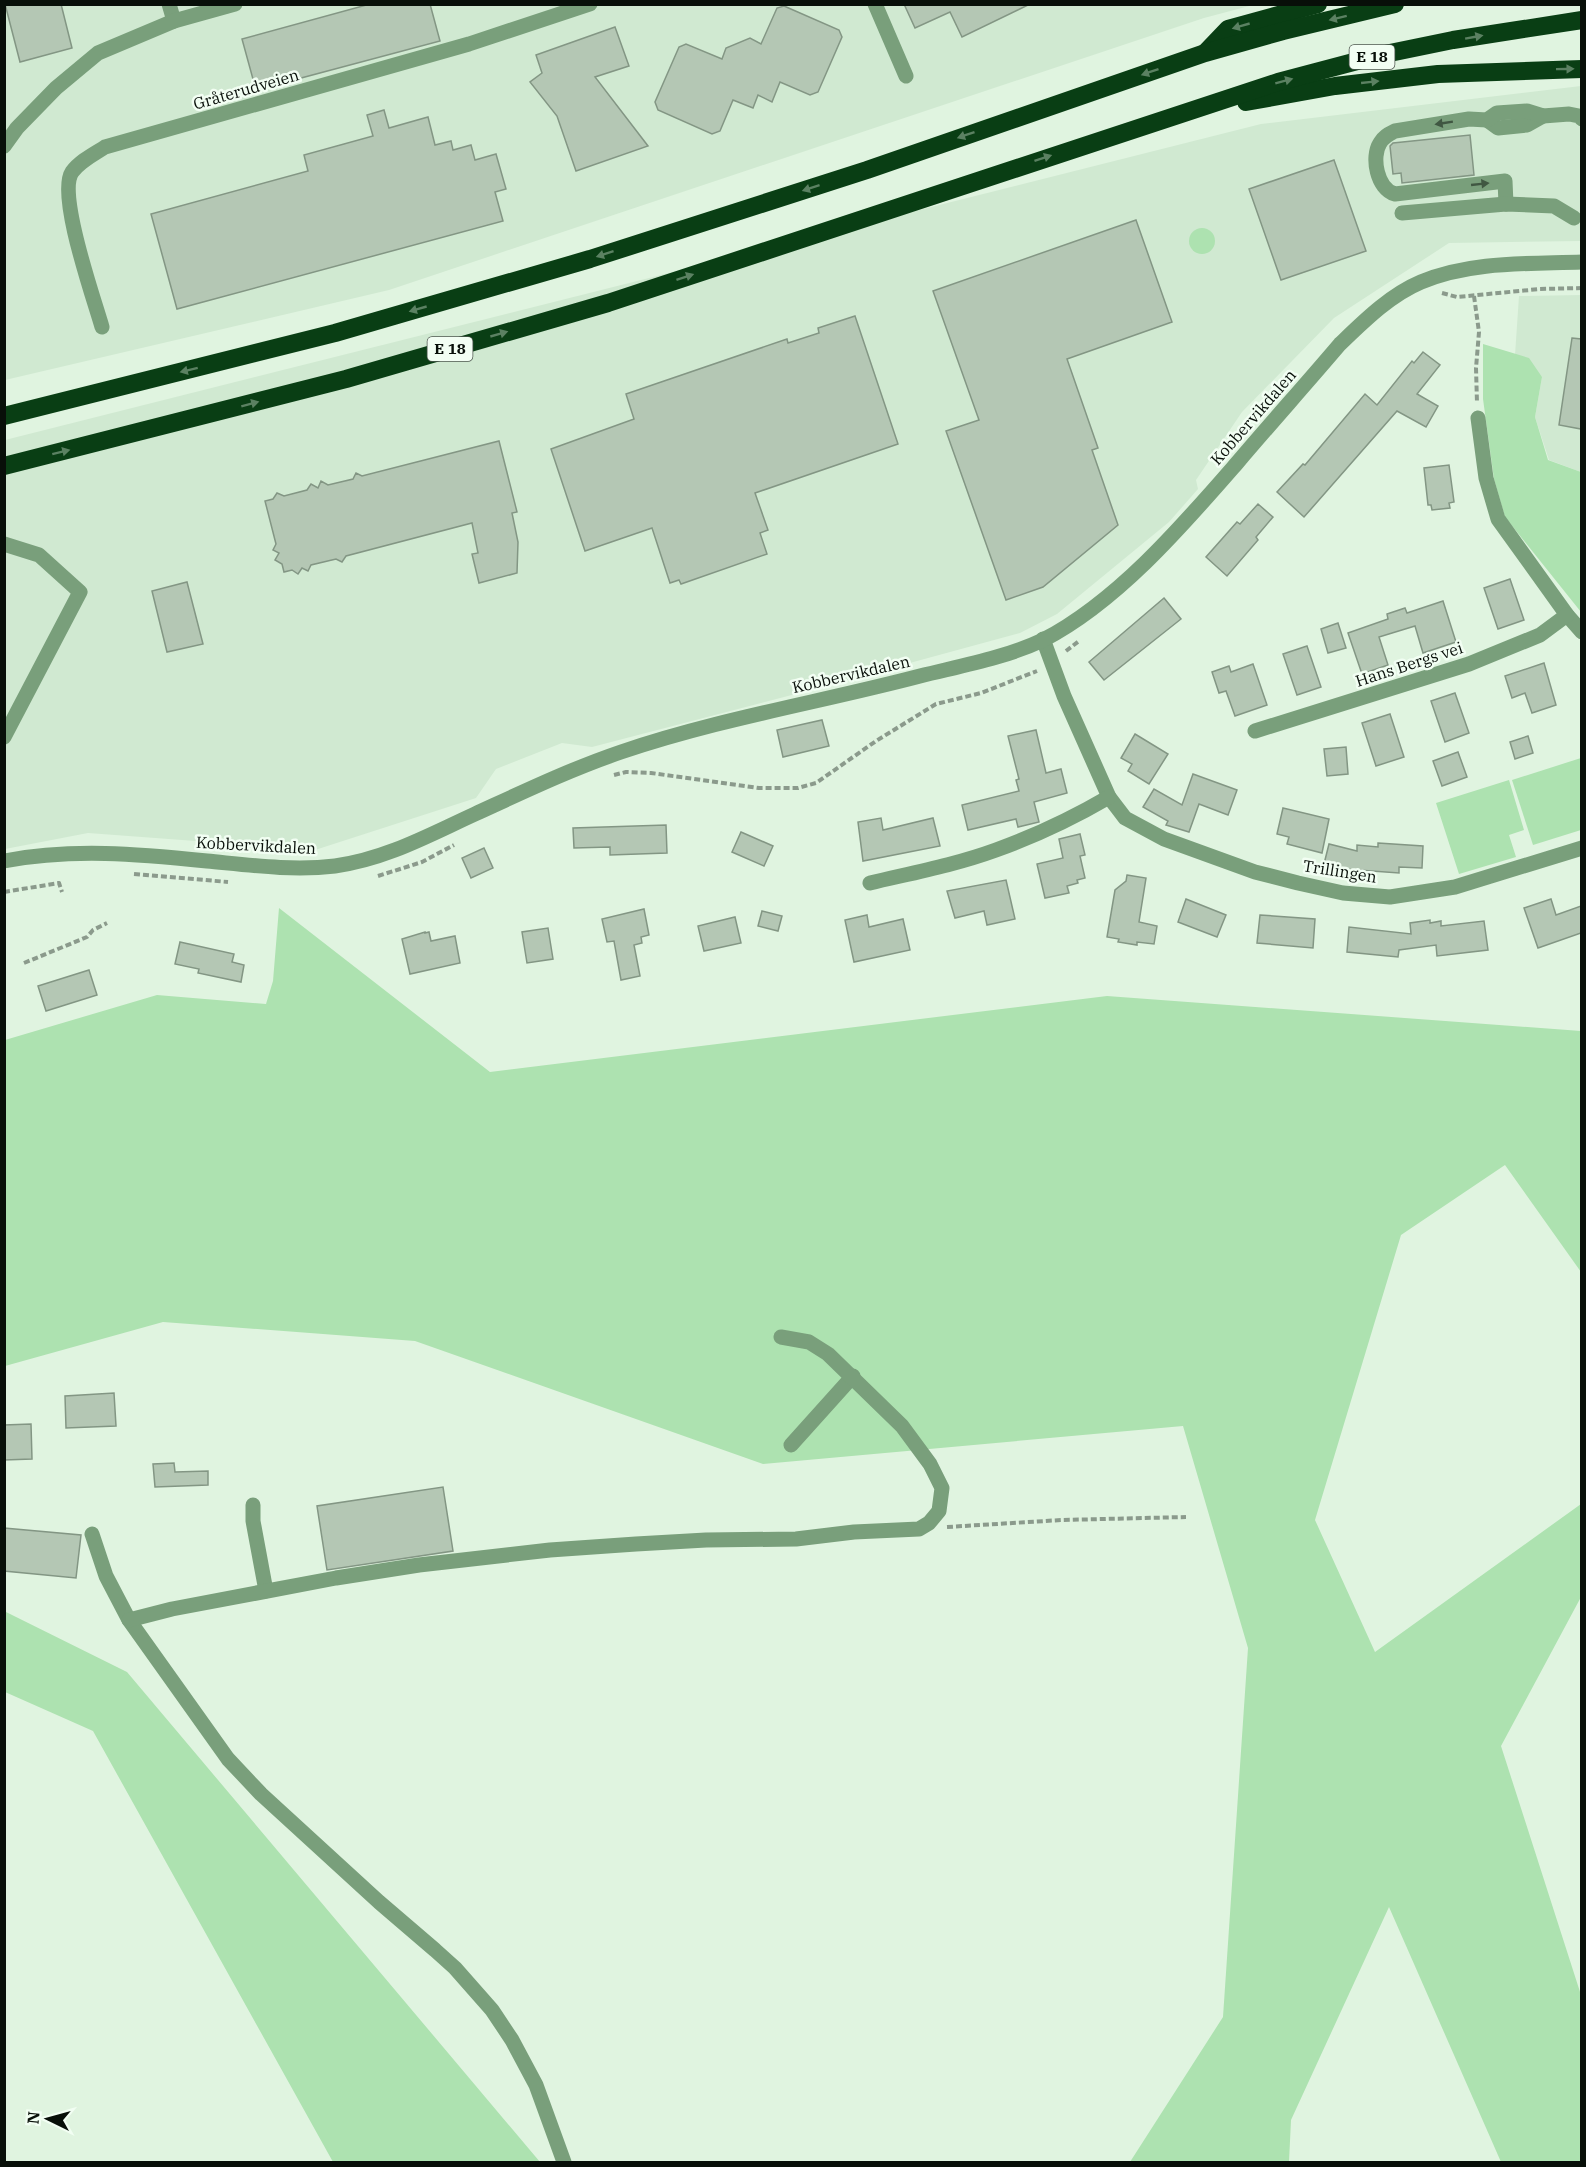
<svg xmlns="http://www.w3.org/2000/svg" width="1586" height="2167" viewBox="0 0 1586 2167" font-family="'IBM Plex Serif',serif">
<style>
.built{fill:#d0e9d1}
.green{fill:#ade2b0}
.building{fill:#b4c7b4;stroke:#839684;stroke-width:1.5}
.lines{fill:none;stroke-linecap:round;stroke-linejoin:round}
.path{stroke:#8b9a8c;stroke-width:4;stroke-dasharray:6 3;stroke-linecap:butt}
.minor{stroke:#799f7b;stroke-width:15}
.highway{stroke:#093e14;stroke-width:18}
.oneway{fill:#5b8162}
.oneway2{fill:#405742}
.labels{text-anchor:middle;stroke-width:5;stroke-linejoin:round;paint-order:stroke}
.shield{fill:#f2fef3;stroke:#4e574f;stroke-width:1.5}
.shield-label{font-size:15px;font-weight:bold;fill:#080f09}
.street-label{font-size:16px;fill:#080f09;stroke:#f2fef3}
</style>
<rect width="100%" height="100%" fill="#e0f4e0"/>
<g class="built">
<polygon points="4,5 1253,5 1204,18 389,290 5,380"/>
<polygon points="1581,86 1581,241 1449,243 1334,318 1242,412 1196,480 1198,489 1169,522 1057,614 1020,633 807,691 592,747 562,743 496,769 476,798 315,850 88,833 5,849 5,440 1261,124"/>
<polygon points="1581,295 1581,472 1549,460 1535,417 1542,377 1515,355 1519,296"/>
</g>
<g class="green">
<circle cx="1202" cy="241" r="13"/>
<polygon points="1483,344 1529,358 1542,377 1535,417 1548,460 1581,472 1581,612 1505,517 1494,479 1483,399"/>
<polygon points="1581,758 1581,830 1533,845 1512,780"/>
<polygon points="1509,780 1524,830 1509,835 1516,857 1459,874 1436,803"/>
<polygon points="279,908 490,1072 1107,996 1581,1031 1581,1272 1505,1165 1401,1235 1315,1520 1375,1652 1581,1504 1581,1597 1501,1746 1581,1995 1581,2162 1501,2162 1389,1907 1291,2120 1289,2162 1130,2162 1223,2017 1248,1648 1183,1426 763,1464 415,1341 163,1322 5,1366 5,1040 157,995 266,1004 273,981"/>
<polygon points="4,1611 127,1672 540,2162 333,2162 93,1731 5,1692"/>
</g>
<g class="building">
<polygon points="5,4 61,4 72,48 20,62"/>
<polygon points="370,4 430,4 440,41 256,90 242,39"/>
<polygon points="904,4 1030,4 962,37 950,12 915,28"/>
<polygon points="784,6 839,30 842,37 818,92 810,95 780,82 772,102 758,95 753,108 733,100 720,131 712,134 658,110 655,102 679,47 686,44 722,59 726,48 750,38 761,44 777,8"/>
<polygon points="615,27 629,66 595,77 648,146 576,171 557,116 530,82 542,73 536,55"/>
<polygon points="384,110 389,128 428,117 435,145 451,141 453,150 471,145 475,160 496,154 506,189 495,192 503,221 177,309 151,214 308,171 304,155 373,136 367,115"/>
<polygon points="1470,135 1474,175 1402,183 1401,173 1393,174 1390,146 1393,143"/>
<polygon points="1334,160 1366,251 1281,280 1249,189"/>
<polygon points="1136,220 1172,322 1067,359 1098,448 1092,450 1118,525 1043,587 1006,600 946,431 979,420 933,291"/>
<polygon points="855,316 898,444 755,493 768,530 760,533 767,554 681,584 679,580 670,583 652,528 585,551 551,449 634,419 626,394 787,339 788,343 819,333 818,328"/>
<polygon points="1572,338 1581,339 1581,429 1559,425"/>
<polygon points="1423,352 1440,365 1417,394 1438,406 1426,427 1397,411 1304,517 1277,492 1303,464 1305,465 1365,394 1377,405 1412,361 1414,363"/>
<polygon points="499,441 517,512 512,513 518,542 517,573 479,583 472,554 478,553 472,523 346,556 342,562 336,559 311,565 308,571 302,568 298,574 292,570 284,572 282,564 275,560 279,553 273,550 276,544 265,501 273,499 277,493 284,496 307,490 311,484 318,488 321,481 328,485 353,479 356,473 362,476"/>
<polygon points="1449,465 1454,502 1449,503 1450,508 1432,510 1431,505 1428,505 1424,468"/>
<polygon points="1258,504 1273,517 1256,537 1258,540 1227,576 1206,557 1237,522 1240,524"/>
<polygon points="1510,579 1524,620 1498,629 1484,588"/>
<polygon points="187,582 203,644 167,652 152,591"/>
<polygon points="1164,598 1181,619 1104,680 1089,662"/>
<polygon points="1443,601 1456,642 1423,653 1415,626 1379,637 1388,665 1362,674 1348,633 1388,619 1387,614 1405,608 1407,613"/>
<polygon points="1338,623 1346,648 1328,653 1321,629"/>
<polygon points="1307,646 1321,687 1297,695 1283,654"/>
<polygon points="1544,663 1556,705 1532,713 1525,693 1512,698 1505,676"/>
<polygon points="1253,664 1267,705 1235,716 1226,691 1219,693 1212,672 1229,666 1231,672"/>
<polygon points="1455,693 1469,733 1445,742 1431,701"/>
<polygon points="1390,714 1404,757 1376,766 1362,723"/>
<polygon points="822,720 829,746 783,757 777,730"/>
<polygon points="1036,730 1046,773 1061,769 1067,793 1034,802 1039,822 1018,827 1016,819 968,830 962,805 1019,791 1016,780 1019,779 1008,736"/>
<polygon points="1135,734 1168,754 1149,784 1128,771 1132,764 1121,758"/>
<polygon points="1528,736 1533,753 1515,759 1510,742"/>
<polygon points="1346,747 1348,774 1327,776 1324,749"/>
<polygon points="1458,752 1467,777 1442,786 1433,761"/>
<polygon points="1193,774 1237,790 1228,815 1199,804 1189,832 1166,825 1168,821 1143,807 1154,789 1182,805"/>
<polygon points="1283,808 1329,819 1322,853 1287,844 1289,837 1277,834"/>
<polygon points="881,818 883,830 933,818 940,846 863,861 858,822"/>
<polygon points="666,825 667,853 610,855 610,847 574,848 573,828"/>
<polygon points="741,832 773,846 764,866 732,852"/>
<polygon points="1080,834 1085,855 1080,856 1085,878 1077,880 1078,883 1067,886 1069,893 1045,898 1037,864 1063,858 1059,839"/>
<polygon points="1378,843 1423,846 1422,868 1399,867 1399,873 1344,869 1324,864 1329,844 1357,851 1357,845 1378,847"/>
<polygon points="484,848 493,868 471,878 462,858"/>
<polygon points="1127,875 1146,878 1139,922 1157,926 1154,944 1137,942 1137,945 1118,942 1119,939 1107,937 1115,890 1126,881"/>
<polygon points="1006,880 1015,919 987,925 984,911 955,918 947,891"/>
<polygon points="1186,899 1226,915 1217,937 1178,922"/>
<polygon points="1551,899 1556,915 1581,906 1581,933 1538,948 1524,908"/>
<polygon points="644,909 649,935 641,937 642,943 634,945 640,976 621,980 614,941 607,942 602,919"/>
<polygon points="762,911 782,916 778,931 758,926"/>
<polygon points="867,915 869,927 903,919 910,950 854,962 845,920"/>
<polygon points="1260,915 1315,919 1313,948 1257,943"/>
<polygon points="735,917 741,943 704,951 698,926"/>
<polygon points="1430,920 1430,923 1441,921 1441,926 1484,921 1488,950 1437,956 1436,945 1399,950 1398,957 1347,952 1349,927 1411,934 1410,923"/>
<polygon points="548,928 553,959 527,963 522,932"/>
<polygon points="425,932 425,933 429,932 431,941 455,936 460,963 410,974 402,939"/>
<polygon points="180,942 234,954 232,962 244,965 241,982 198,973 199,969 175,964"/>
<polygon points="89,970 97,995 46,1011 38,986"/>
<polygon points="114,1393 116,1426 66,1428 65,1396"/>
<polygon points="31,1424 32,1459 4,1460 4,1425"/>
<polygon points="174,1463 175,1472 208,1471 208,1485 155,1487 153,1464"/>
<polygon points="443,1487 453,1551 327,1570 317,1506"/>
<polygon points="4,1528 81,1535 76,1578 4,1571"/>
</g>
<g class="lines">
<g class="path">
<polyline points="1442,293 1457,297 1540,289 1582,288"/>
<polyline points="1474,296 1479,332 1476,368 1477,403"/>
<polyline points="1066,651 1079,641"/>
<polyline points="614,775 626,772 651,773 759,788 798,788 816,783 876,741 936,704 981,693 1037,671"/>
<polyline points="134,874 228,882"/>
<polyline points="378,876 422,862 454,845"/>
<polyline points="4,892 59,883 62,892"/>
<polyline points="24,963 87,937 93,930 107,923"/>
<polyline points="947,1527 1062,1520 1186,1517"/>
</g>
<g class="minor">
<polyline points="169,4 174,21"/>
<polyline points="875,4 906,76"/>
<polyline points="1487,120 1498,128 1527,125 1543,116"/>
<polyline points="4,146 17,128 56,88 98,53 174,21 235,4"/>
<path d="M1506,204L1505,181L1395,194C1377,189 1371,157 1380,143C1384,136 1389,134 1395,131L1469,119L1487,120L1497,113L1527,111L1543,116L1569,114L1579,116L1582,119"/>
<polyline points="1402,213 1506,204 1554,206 1574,218"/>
<path d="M102,327C94,299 57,194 72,172C80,161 94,154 105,147L469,44L590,4"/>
<polyline points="1478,418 1486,478 1498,519 1567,615 1582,632"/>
<polyline points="4,544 39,555 80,592 4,737"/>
<polyline points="1043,639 1064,696 1109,797 1125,818 1164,839 1255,872 1298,883 1343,893 1390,897 1455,887 1582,848"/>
<polyline points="1255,731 1469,664 1540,635 1567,615"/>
<path d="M4,861C72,848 139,854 207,861C249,865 292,871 335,866C386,859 429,835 475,814C523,792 571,769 621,752C718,719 821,702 920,676C960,666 1005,658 1043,640C1117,602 1183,525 1237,463C1271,423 1306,384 1340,344C1364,321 1390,295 1421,282C1471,261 1528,264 1582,262"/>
<path d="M870,883C912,873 955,865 996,850C1035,836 1073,818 1109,797"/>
<polyline points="791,1445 853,1376"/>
<polyline points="253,1505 253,1521 266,1591"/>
<polyline points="92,1534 106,1576 129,1620 228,1759 261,1794 379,1902 435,1950 455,1968 492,2010 512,2040 536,2085 564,2162"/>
<polyline points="129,1620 172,1609 336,1578 419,1565 550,1550 636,1544 706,1540 796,1539 854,1532 919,1529 929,1523 939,1511 942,1488 930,1464 902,1426 828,1354 809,1342 781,1337"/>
</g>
<g class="highway">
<polyline points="1206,52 1228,29 1318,4"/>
<polyline points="1246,102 1335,86 1438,74 1582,69"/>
<polyline points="4,416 335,333 590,259 867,170 1205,53 1283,31 1395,4"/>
<polyline points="4,466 346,379 608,303 1278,82 1380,55 1453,40 1582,20"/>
</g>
</g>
<defs><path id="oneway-solid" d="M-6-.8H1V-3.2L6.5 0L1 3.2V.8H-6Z" transform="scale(1.5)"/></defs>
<g class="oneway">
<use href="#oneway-solid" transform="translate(1338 18) rotate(166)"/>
<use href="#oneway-solid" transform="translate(1241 26) rotate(164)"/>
<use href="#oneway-solid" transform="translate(1474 37) rotate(-10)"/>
<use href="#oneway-solid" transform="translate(1565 69) rotate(-1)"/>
<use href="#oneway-solid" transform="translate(1150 72) rotate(161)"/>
<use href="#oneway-solid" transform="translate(1284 81) rotate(-15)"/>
<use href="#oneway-solid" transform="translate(1370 82) rotate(-6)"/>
<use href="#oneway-solid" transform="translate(966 135) rotate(161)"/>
<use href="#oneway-solid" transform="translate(1043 158) rotate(-18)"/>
<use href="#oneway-solid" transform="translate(811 188) rotate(162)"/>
<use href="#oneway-solid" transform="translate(605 254) rotate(162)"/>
<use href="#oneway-solid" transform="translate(685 277) rotate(-18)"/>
<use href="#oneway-solid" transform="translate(418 309) rotate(164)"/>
<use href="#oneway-solid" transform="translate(499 334) rotate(-16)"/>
<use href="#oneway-solid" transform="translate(189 370) rotate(166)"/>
<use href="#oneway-solid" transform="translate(250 404) rotate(-15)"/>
<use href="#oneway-solid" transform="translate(61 452) rotate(-14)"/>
</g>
<g class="oneway2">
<use href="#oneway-solid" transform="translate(1444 123) rotate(171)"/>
<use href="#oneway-solid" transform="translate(1480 184) rotate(-6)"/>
</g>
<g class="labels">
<g class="shield">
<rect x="1349.5" y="45" width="45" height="24" rx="4.5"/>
<rect x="427.5" y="337" width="45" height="24" rx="4.5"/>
</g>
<g class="shield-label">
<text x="1372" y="62">E 18</text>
<text x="450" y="354">E 18</text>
</g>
<g class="street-label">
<text transform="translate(246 89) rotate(-16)" y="6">Gråterudveien</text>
<text transform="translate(1253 417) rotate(-49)" y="6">Kobbervikdalen</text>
<text transform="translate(1409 664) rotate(-18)" y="6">Hans Bergs vei</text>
<text transform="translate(851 674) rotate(-13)" y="6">Kobbervikdalen</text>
<text transform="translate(256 845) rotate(3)" y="6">Kobbervikdalen</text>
<text transform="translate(1340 871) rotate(9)" y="6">Trillingen</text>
</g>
</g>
<rect width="1586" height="2167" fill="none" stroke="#080f09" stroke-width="12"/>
<g transform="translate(48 2119) rotate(275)" stroke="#f2fef3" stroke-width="4.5" paint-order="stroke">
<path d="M0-4.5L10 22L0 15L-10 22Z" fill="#080f09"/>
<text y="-9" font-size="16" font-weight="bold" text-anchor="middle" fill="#080f09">N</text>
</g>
</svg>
